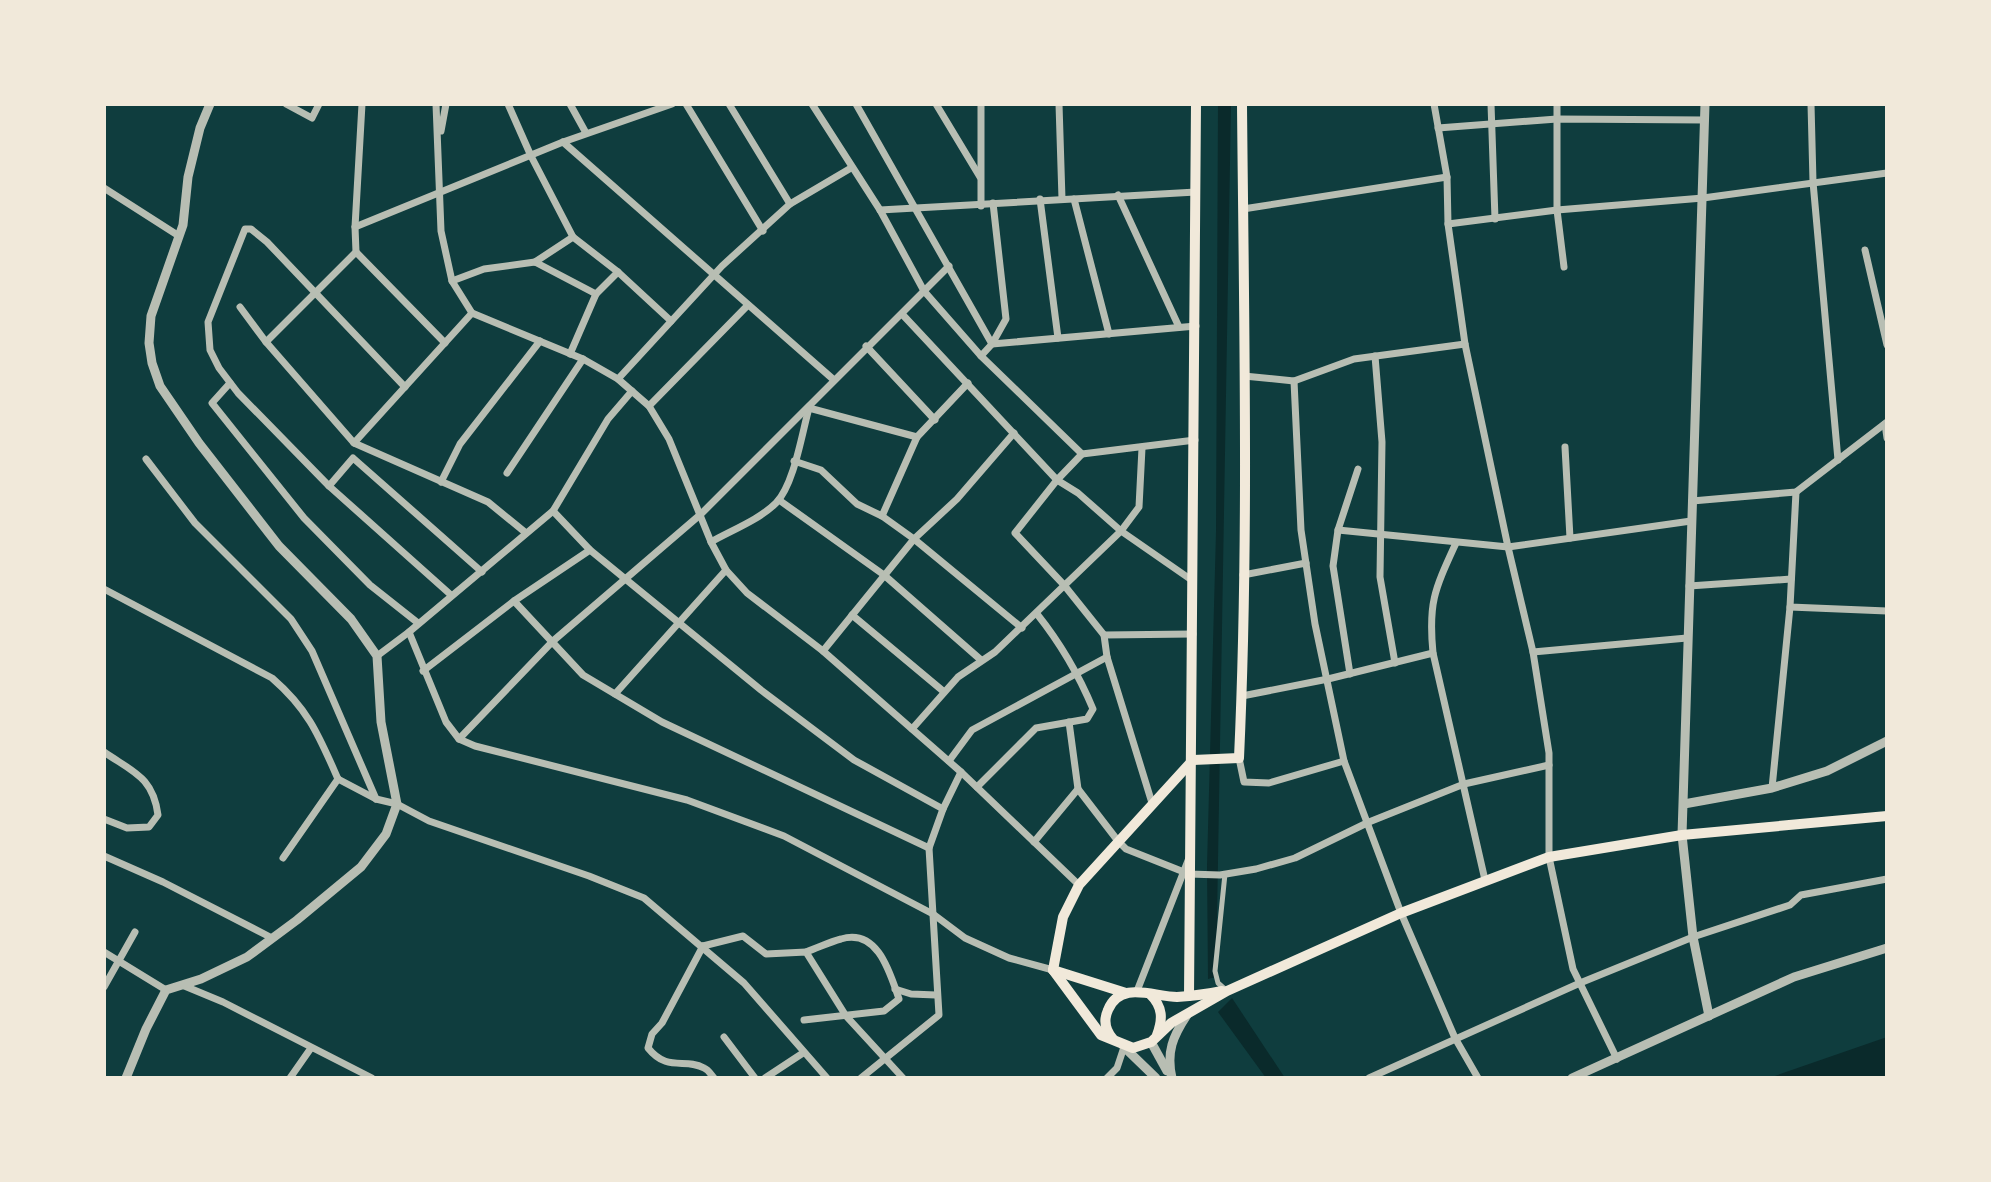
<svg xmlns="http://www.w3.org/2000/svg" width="1991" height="1182" viewBox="0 0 1991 1182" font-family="'Asap Condensed',sans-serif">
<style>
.water{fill:#0a2a2b}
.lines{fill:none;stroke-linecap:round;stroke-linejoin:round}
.pedestrian{stroke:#b8beb3;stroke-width:5}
.minor{stroke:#b8beb3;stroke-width:7}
.tertiary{stroke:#b8beb3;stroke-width:9}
.secondary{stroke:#f1e9da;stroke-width:10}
</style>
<rect width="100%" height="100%" fill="#0f3d3e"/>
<g class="water">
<polygon points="1218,104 1231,104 1216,977 1208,979 1207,866 1216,532"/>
<polygon points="1232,998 1285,1078 1266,1078 1218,1012"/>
<polygon points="1887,1037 1887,1078 1769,1078"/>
</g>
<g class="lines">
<polyline class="pedestrian" points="1225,874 1215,971 1218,983 1226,990"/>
<g class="minor">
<polyline points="286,104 312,118 319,104"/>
<polyline points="436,104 441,231 452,281 472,313 583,359 618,379 649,406 669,439 711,542 726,570 747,593 823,651 961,772 1079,885"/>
<polyline points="508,104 531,156 573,237 618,272 671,321"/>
<polyline points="570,104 586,133"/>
<polyline points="686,104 763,231"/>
<polyline points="729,104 790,204"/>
<polyline points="812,104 880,210 924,291 981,356 1082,454 1057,480 1015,533 1064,585 1104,635 1107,657 1152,803"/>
<polyline points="856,104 992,344 1196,326"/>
<polyline points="936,104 980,177"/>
<polyline points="981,104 981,206"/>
<polyline points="1059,104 1062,199"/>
<polyline points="1434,104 1447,177 1448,224 1465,344 1508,547 1533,652 1549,753 1549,857 1573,969 1617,1059"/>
<polyline points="1491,104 1495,219"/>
<polyline points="1557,104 1557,210 1564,267"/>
<polyline points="1811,104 1813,182 1838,460"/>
<polyline points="1438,128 1557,119 1705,120"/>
<polyline points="441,131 446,104"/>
<polyline points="563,142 834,380"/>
<polyline points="104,188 179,236"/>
<polyline points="1118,195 1179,327"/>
<polyline points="1040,199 1058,338"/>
<polyline points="1074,199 1109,334"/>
<polyline points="1243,209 1447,177"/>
<polyline points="880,210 1196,192"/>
<polyline points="1448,224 1557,210 1703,198 1887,173"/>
<polyline points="355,227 563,142 672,104"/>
<polyline points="1865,250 1887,345"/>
<polyline points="356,252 445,343"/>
<polyline points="535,262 573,237"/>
<polyline points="452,281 484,269 535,262 596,294"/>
<polyline points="240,307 266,342 354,443 488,502 526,533"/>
<polyline points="902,314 1057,480 1078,493 1121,531 1193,581"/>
<polyline points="266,342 356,252 355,227 362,104"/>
<polyline points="866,346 935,420"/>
<polyline points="570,354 596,294 618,272"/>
<polyline points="981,356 992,344 1006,319 993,203"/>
<polyline points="1375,356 1382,442 1380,577 1395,663"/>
<polyline points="1244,376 1294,381 1354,359 1465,344"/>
<polyline points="618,379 722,266 790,204 851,168"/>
<polyline points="1294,381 1301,530 1315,624 1344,761 1401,913 1455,1038 1478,1078"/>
<polyline points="230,383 212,403 304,518 370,585 418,623"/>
<polyline points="405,387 267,242 251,229 245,229 208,322 210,350 219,368 238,393 329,486 451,595"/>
<polyline points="649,406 748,305"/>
<polyline points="1885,424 1887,438"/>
<polyline points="354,443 472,313"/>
<polyline points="1565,447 1570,538"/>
<polyline points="1082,454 1195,440"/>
<polyline points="146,459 195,523 291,619 312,651 376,799"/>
<polyline points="794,461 821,470 857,504 882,516 914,539 1022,628"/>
<polyline points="507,473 583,359"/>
<polyline points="441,482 460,444 540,341"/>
<polyline points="329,486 353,458 482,572"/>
<polyline points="1796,492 1790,607 1887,611"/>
<polyline points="779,500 884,575 981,660"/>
<polyline points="1692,501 1796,492 1887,422"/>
<polyline points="553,511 590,550 761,690 854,760 943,809"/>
<polyline points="882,516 917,437 968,383"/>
<polyline points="1338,530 1508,547 1691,521"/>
<path d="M711,542C732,530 759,520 776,503C794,485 802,433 809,408L917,437"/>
<path d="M1456,543C1435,589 1428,602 1433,653L1485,880"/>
<polyline points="1243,575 1306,563"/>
<polyline points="1689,586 1791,579"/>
<path d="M104,589L272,678C309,710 319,736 338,779"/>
<polyline points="514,601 583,675 662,722 929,848"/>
<polyline points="852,615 943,691"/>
<polyline points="409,632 446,722 459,739 475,746 687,800 784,836 933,914 965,938 1009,958 1053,970"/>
<polyline points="1104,635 1193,634"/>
<polyline points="823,651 914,539 957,499 1014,433"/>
<polyline points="1533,652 1687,638"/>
<polyline points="377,656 409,632 553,511 608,419 632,391"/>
<polyline points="423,671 514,601 590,550"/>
<polyline points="1350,674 1333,566 1338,530 1358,469"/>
<polyline points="615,694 726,570"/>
<polyline points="1242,696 1328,679 1433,653"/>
<polyline points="1069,722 1078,789 1118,841 1126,849 1189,874 1220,875 1256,869 1295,858 1369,822 1464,784 1549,765"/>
<polyline points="912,729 958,677 995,652 1121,531 1139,507 1142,448"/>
<polyline points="459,739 553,641 701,514 949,266"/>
<path d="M104,752C133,772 153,777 158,815L149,827L127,828L104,819"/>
<polyline points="1239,758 1244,782 1269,783 1344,761"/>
<polyline points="949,761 972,730 1107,657"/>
<polyline points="338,779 376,799 397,804 429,821 589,876 644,898 744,983 827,1078"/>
<path d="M977,787L1036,728L1087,719L1093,709C1078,673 1061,644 1037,614"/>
<polyline points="1772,788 1790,607"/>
<polyline points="1034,842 1078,789"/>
<polyline points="104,856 163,882 272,938"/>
<polyline points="283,858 338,779"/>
<polyline points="703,946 743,936 766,954 806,952 846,1016 903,1078"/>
<path d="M703,946L662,1023L652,1034L648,1048C668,1073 685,1057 704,1068C709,1070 711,1075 714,1078"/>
<polyline points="104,952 166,990"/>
<polyline points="182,985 223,1002 372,1078"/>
<polyline points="104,987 135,932"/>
<polyline points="895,989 911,994 936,995"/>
<polyline points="1137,991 1189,858"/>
<path d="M804,1020L884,1011L899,999C890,973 878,928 841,939C829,942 818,948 806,952"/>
<polyline points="724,1037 755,1078"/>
<polyline points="290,1078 311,1048"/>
<polyline points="765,1078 803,1053"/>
<polyline points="861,1078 939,1015 929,848 943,809 961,772"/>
<polyline points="1107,1078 1117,1068 1124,1047"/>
<polyline points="1369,1078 1580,983 1693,937 1790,905 1801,895 1887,879"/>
</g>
<g class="tertiary">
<polyline points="1705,104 1682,835 1693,937 1709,1016"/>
<polyline points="1684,804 1772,788 1827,771 1887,741"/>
<polyline points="1151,1042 1167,1071"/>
<polyline points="1124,1047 1156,1078"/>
<polyline points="126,1078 146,1029 166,990 201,979 247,957 297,920 361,867 386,834 397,804 381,722 377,656 351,619 279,546 199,443 160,386 152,363 149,343 151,316 183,225 188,177 200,128 210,104"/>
<path d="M1172,1078C1166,1052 1173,1036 1187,1015"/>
<polyline points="1572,1078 1794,977 1887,948"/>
</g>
<g class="secondary">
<path d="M1193,760L1239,758C1249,540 1244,322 1242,104"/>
<polyline points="1053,970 1101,1035 1133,1048 1151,1042 1171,1023 1227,991 1401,913 1549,857 1682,835 1887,816"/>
<polyline points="1053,970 1063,917 1079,885 1193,760"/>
<polyline points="1053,970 1126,993"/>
<path d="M1150,994C1163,1007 1163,1019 1157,1035"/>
<polyline points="1189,996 1196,104"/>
<path d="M1113,1039C1105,1030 1103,1021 1108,1010C1120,980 1154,997 1177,997C1192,996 1208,994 1222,991"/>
</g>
</g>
<rect width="1991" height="1182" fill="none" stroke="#f1e9da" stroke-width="212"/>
</svg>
